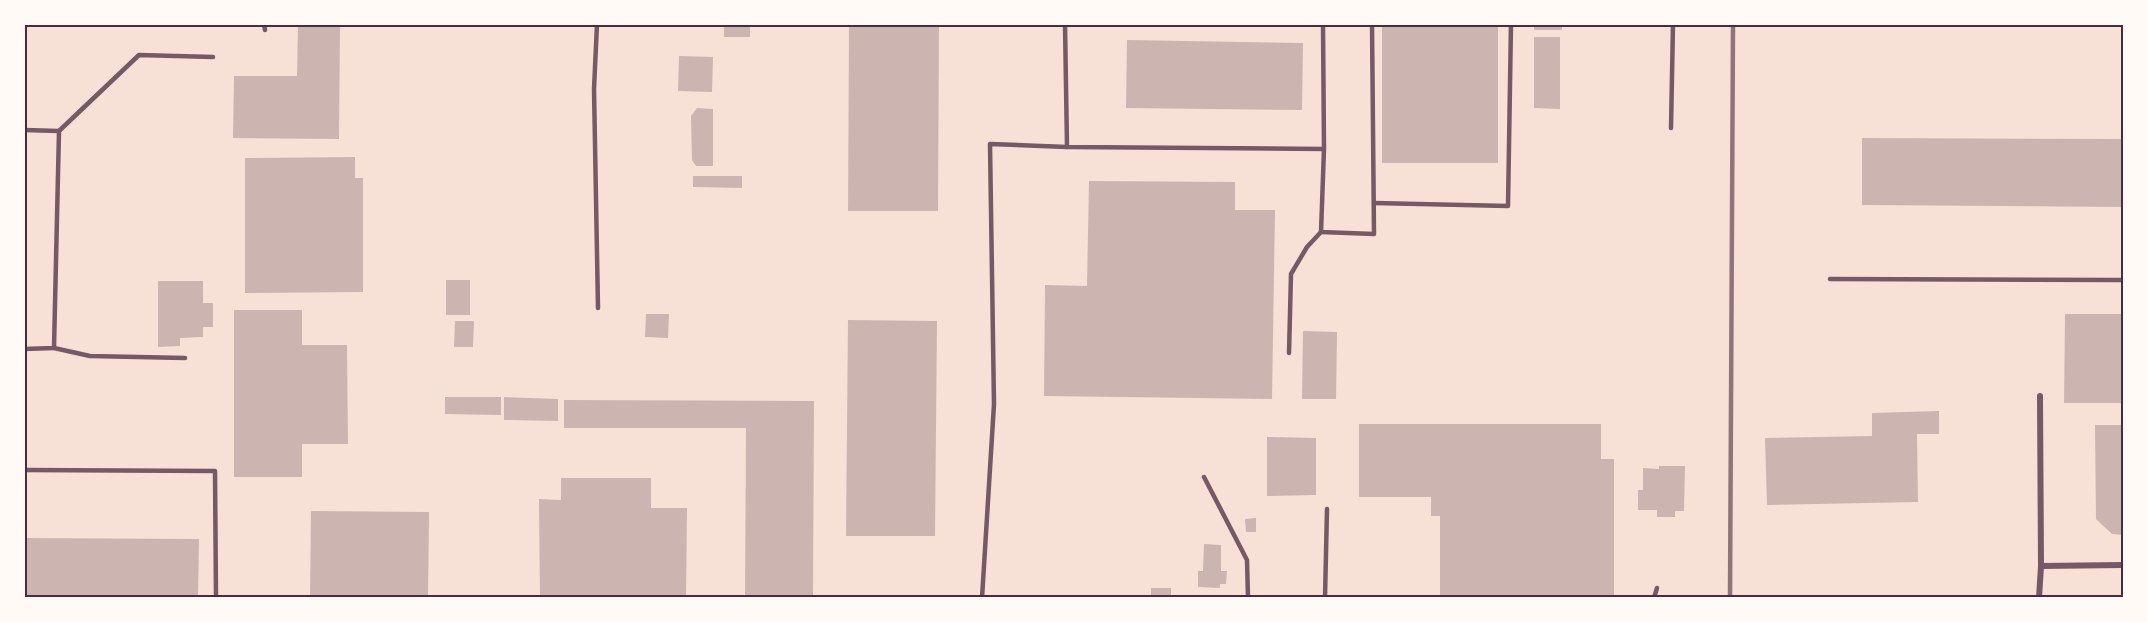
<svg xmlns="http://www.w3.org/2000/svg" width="2147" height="622" viewBox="0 0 2147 622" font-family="Ubuntu,sans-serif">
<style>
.building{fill:#ccb4b1}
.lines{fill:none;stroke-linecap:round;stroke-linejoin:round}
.service{stroke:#755966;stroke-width:4.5}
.minor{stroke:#755966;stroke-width:6}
.rail{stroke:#8f747c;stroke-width:4.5}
.neatline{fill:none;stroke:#4a2c40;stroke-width:2}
</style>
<rect width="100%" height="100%" fill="#f7e1d7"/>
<g class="building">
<polygon points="298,24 340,24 339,139 233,138 234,76 297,76"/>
<rect x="724" y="24" width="26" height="13"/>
<polygon points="849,24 939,24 938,211 848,211"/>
<rect x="1382" y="24" width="116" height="139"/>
<rect x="1534" y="24" width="28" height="6"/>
<polygon points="1534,37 1560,37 1560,109 1534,108"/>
<polygon points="1127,40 1303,43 1302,110 1126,108"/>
<polygon points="679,56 713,57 712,92 678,91"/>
<polygon points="697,108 713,109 713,166 696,166 692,160 691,116"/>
<polygon points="1862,138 2123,139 2123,207 1862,205"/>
<polygon points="355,157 355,178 363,178 363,292 245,293 245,158"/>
<polygon points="693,176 742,176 742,188 693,187"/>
<polygon points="1089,181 1235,182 1235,210 1275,210 1272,399 1044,396 1045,285 1087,286"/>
<rect x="446" y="280" width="24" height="35"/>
<polygon points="158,281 203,281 203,303 213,303 213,327 203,327 203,337 180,338 180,346 158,347"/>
<polygon points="234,310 302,310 302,345 347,345 348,444 302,444 302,477 234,477"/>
<polygon points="646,314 669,314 668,338 645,337"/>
<polygon points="2065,314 2123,314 2123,403 2064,403"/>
<polygon points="848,320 937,321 935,536 846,536"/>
<polygon points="455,321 474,321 473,347 454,347"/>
<polygon points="1303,331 1337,332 1336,399 1302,399"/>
<polygon points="445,397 501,397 501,415 445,414"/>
<polygon points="504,397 558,399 558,421 504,420"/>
<polygon points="564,400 814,401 813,598 745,598 746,428 564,428"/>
<polygon points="1939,411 1939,434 1917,434 1918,502 1767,505 1765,438 1872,436 1872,413"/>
<polygon points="1359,424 1601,424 1601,459 1614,459 1614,598 1440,598 1440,516 1431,516 1431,497 1359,497"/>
<polygon points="2095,425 2123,425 2123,535 2112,534 2096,519"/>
<polygon points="1267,437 1316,438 1316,495 1267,496"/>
<polygon points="1659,466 1685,466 1684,511 1675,511 1675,517 1657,517 1657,510 1638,510 1638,490 1643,490 1643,468 1659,469"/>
<polygon points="561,478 651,478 651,508 687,508 686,598 540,598 539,499 561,500"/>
<polygon points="311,511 429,512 428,598 310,598"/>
<polygon points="1256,518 1256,532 1246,532 1245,519"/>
<polygon points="24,538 199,539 198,598 24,598"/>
<polygon points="1204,544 1221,545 1221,571 1227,571 1226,584 1220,584 1220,588 1198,587 1198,571 1203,571"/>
<rect x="1151" y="588" width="20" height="10"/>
</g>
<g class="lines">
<g class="service">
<polyline points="264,24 265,30"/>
<polyline points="597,24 594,89 598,308"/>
<polyline points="1065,24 1067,147 1324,149 1323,24"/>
<polyline points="1671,128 1673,24"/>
<polyline points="24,130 59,131 54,348 24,349"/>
<polyline points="59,131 139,55 213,57"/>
<polyline points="1324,149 1321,232 1374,234 1372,24"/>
<polyline points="1374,203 1508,206 1511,24"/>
<polyline points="1830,279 2123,280"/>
<polyline points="54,348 90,356 185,358"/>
<polyline points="1289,353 1291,274 1307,247 1321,232"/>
<polyline points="24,470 215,471 216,598"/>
<polyline points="1204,477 1247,560 1248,598"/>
<polyline points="982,598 994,404 990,144 1067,147"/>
<polyline points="1325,598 1327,509"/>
<polyline points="1654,598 1657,588"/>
</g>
<g class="minor">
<polyline points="2041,566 2123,565"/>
<polyline points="2039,598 2041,566 2040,396"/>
</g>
<polyline class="rail" points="1730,598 1733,24"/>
</g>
<rect width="2147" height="622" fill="none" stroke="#fffaf5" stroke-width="51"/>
<rect x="26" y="26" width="2096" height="570" class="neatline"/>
</svg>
